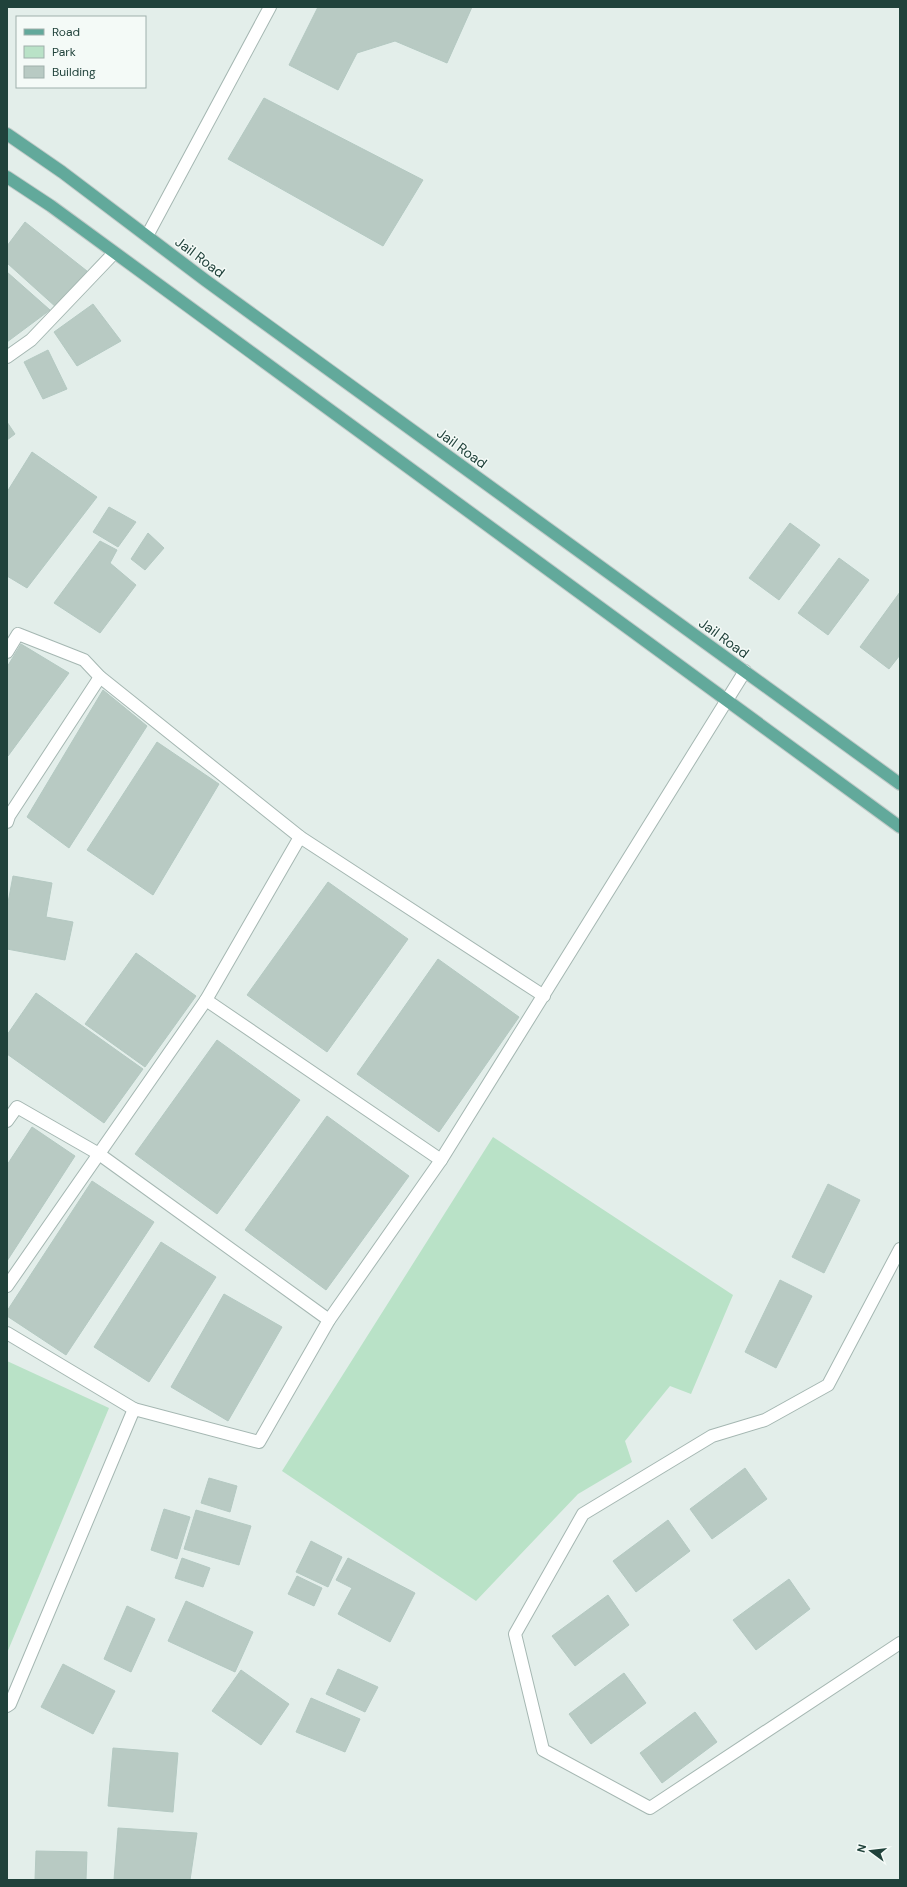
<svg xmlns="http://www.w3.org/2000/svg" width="907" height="1887" viewBox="0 0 907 1887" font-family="'DM Sans',sans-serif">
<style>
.park{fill:#b9e2c7}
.building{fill:#b8cac3;stroke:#b4c9c2}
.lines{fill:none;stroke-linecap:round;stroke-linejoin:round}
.minor-casing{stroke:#a5b7b2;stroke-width:14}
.major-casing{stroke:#c1cac8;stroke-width:14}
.minor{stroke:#fff;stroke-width:12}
.major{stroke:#62a99b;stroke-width:12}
.labels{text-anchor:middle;stroke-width:3;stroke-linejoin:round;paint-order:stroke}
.street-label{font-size:14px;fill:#20423b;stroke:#f4faf7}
</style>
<rect width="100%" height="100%" fill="#e3eeea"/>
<g class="park">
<polygon points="493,1137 733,1295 691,1394 670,1386 625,1441 632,1462 578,1494 476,1601 282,1471"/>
<polygon points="7,1361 109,1408 7,1653"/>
</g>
<g class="building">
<polygon points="318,7 472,7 447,63 395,41 357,53 338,90 289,65"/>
<polygon points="264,98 423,180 383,246 228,159"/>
<polygon points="25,222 87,271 57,308 7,263 7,246"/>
<polygon points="7,272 50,310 7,342"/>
<polygon points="93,304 121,341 77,366 54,332"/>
<polygon points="48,350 67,389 43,399 24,362"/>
<polygon points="7,422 15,434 7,440"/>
<polygon points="32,452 97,497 27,588 7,576 7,492"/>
<polygon points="109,507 136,522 118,547 93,532"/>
<polygon points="790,523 820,545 779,600 749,578"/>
<polygon points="148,533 164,548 145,570 131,559"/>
<polygon points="100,541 117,550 110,563 136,585 100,633 54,603"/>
<polygon points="839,558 869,580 828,635 798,613"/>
<polygon points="900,592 900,655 889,669 860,647"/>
<polygon points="21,644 69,673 8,756 7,667"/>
<polygon points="103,690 147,726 69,848 27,817"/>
<polygon points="157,742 219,784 153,895 87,850"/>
<polygon points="13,876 52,883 46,917 73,922 65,960 7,949 7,908"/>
<polygon points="328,882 408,939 327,1052 247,995"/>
<polygon points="136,953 196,996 145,1067 85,1024"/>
<polygon points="438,959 519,1017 439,1132 357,1074"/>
<polygon points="36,993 143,1069 104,1123 7,1054 7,1035"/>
<polygon points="217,1040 300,1100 217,1214 135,1154"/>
<polygon points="327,1116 409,1176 326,1290 245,1230"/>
<polygon points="32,1127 75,1156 7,1261 7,1165"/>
<polygon points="92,1181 154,1222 66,1355 7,1316 7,1311"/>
<polygon points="828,1184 860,1200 824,1273 792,1257"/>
<polygon points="161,1242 216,1277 149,1382 94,1347"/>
<polygon points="780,1280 812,1296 776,1368 745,1352"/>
<polygon points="224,1294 282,1327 228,1421 171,1387"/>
<polygon points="745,1468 767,1499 712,1539 690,1509"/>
<polygon points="209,1478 237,1486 230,1512 201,1503"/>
<polygon points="164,1509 190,1517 177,1559 151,1550"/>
<polygon points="196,1510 251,1526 239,1565 184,1549"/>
<polygon points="668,1520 690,1551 636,1592 613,1561"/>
<polygon points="311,1541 342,1557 328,1587 296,1572"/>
<polygon points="182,1558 210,1568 203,1587 175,1578"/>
<polygon points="348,1558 415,1593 390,1642 338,1614 352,1588 336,1580"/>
<polygon points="297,1576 322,1588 314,1606 288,1594"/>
<polygon points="789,1579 810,1609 756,1650 733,1620"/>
<polygon points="608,1595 629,1625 575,1666 552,1636"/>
<polygon points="186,1601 253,1632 235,1672 168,1641"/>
<polygon points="127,1606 155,1619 131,1672 104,1659"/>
<polygon points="63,1664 115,1691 93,1734 41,1707"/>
<polygon points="338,1669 378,1687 365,1712 326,1694"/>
<polygon points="241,1670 289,1704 261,1745 212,1711"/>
<polygon points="624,1673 646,1703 591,1744 569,1714"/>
<polygon points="311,1698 360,1719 345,1752 296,1732"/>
<polygon points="695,1712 717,1742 662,1783 640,1753"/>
<polygon points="113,1748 178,1753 173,1812 108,1806"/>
<polygon points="118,1828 197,1833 190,1880 114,1880"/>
<polygon points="36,1851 87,1852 86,1880 35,1880"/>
</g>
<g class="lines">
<g class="minor-casing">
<g id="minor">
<polyline points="147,236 270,7"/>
<polyline points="7,357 31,340 114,253"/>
<polyline points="7,652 18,634 84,660 100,677 300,837 544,996"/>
<polyline points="7,822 9,816 100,677"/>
<polyline points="206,1000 441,1160"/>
<polyline points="7,1121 17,1107 99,1154 329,1320"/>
<polyline points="900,1249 828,1385 765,1420 712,1436 583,1514 515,1634 543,1750 650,1808 900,1643"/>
<polyline points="7,1286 206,1000 300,837"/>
<polyline points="7,1333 134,1409"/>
<polyline points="7,1706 10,1704 134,1409 259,1442 329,1320 441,1160 745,671"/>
</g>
</g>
<g class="major-casing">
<g id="major">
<polyline points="7,134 62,172 205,280 900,784"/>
<polyline points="7,177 51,206 900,827"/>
</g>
</g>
<use href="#minor" class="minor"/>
<use href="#major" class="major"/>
</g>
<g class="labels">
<g class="street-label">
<text transform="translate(200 257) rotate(37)" y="5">Jail Road</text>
<text transform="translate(462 448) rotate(36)" y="5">Jail Road</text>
<text transform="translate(724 638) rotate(36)" y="5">Jail Road</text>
</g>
</g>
<rect width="907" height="1887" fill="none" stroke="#20423b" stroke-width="16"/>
<rect x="16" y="16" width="130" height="72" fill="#f4faf7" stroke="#9fb0ac"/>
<rect x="24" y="29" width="20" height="6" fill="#62a99b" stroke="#9fb0ac"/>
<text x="52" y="36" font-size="12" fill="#20423b">Road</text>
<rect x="24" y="46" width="20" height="12" fill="#b9e2c7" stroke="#9fb0ac"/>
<text x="52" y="56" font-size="12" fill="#20423b">Park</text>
<rect x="24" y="66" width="20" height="12" fill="#b8cac3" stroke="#9fb0ac"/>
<text x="52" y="76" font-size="12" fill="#20423b">Building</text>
<g transform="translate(871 1851) rotate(285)" stroke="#f4faf7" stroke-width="3" paint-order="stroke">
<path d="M0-3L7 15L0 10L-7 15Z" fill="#20423b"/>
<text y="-6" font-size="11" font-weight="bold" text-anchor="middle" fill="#20423b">N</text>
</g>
</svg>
